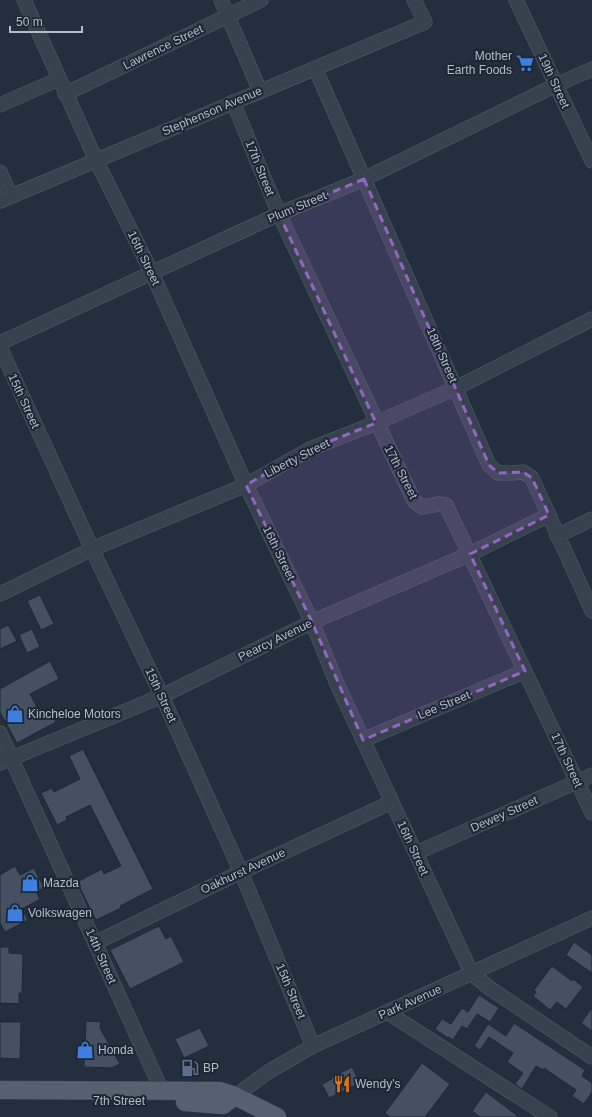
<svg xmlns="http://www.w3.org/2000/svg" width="592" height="1117" viewBox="0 0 592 1117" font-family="Arial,sans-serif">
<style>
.building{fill:#455162;stroke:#1f2835}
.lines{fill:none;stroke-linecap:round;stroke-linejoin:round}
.minor-casing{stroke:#565f6c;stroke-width:15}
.major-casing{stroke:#414a57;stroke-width:19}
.minor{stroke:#38414e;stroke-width:14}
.major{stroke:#56606e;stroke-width:18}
.marked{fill:#9266c3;fill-opacity:0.2;stroke:#9266c3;stroke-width:3;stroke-dasharray:8 5;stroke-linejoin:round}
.labels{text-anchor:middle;stroke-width:4;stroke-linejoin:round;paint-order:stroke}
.street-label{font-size:12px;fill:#b4bcc9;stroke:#1d2633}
.poi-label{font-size:12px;fill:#b4bcc9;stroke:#1d2633;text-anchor:start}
</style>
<rect width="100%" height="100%" fill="#242f3e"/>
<g class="building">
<polygon points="40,595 54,624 41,630 27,601"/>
<polygon points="8,625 17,641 0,649 0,629"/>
<polygon points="32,629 40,647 27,653 19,635"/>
<polygon points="50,661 59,679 30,694 42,717 51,712 56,722 17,743 0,712 0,689"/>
<polygon points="83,749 153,889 120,906 121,908 96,920 77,882 102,869 104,874 121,866 90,805 66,817 67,820 57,825 41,793 52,788 54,792 80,779 69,756"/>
<polygon points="15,866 20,875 34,868 44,888 36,892 40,899 22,909 28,920 5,932 0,923 0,875"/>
<polygon points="159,926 166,939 171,936 184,962 130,989 110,950"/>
<polygon points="574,942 592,955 592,973 566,955"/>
<polygon points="0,947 9,947 9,953 23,954 22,993 19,993 19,1004 0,1003"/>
<polygon points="552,966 572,981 573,979 583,987 566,1009 557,1002 550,1010 533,996 536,992 534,990"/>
<polygon points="479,995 499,1008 490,1022 477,1014 467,1029 462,1026 453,1040 449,1037 448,1038 435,1029 442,1019 451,1024 462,1008 468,1012"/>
<polygon points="592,1008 592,1031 581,1023"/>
<polygon points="86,1021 101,1022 100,1028 120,1064 111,1068 84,1067"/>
<polygon points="0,1022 21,1022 20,1059 0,1058"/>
<polygon points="514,1023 585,1070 582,1076 592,1083 592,1092 584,1104 572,1096 576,1090 544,1068 543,1070 536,1066 522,1089 515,1084 523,1073 507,1062 513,1053 489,1037 480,1050 474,1046 488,1024 506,1036"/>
<polygon points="200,1028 209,1046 184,1058 175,1039"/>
<polygon points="422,1063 450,1084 425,1117 390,1117 385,1113"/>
<polygon points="352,1067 360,1083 329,1098 322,1084 332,1079 331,1078"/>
<polygon points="486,1092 519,1117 480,1117 472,1111"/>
</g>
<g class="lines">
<g class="minor-casing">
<g id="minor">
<polyline points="24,0 96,160 152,273 246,485 312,622 337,684 472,974 491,989 592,1057"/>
<polyline points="221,0 260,91"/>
<polyline points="516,0 592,161"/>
<polyline points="315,68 364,179 489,465 498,473 513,473 523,472 532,478 592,611"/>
<polyline points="65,94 261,0"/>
<polyline points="233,102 279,214 414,501 422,507 439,504 446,505 592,813"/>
<polyline points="0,105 59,79"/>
<polyline points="0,172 11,196"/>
<polyline points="0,201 425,22 414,0"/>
<polyline points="0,343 279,214 364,179 556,85 592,69"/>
<polyline points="0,347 92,549 162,696 241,872 313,1046"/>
<polyline points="557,536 592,519"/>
<polyline points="0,594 92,549 246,485 310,449 376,423 456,388 592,319"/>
<polyline points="0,733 162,1091"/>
<polyline points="363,740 525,671"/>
<polyline points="0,763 162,696 312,622 470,554 549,515"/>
<polyline points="416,853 592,775"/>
<polyline points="95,943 241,872 392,802"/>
<polyline points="387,1012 550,1117"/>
<polyline points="235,1096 268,1072 313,1046 592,918"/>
</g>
</g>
<g class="major-casing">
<g id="major">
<polyline points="0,1090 220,1091 235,1096 277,1117"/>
<polyline points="185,1102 223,1105 235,1096"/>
</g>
</g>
<use href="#minor" class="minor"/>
<use href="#major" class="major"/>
</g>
<path class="marked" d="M364,179L489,465L498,473L523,472L532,478L549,515L470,554L525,671L363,740L312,622L246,485L310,449L376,423L279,214Z"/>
<defs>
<g id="supermarket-bare" transform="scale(1.38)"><path d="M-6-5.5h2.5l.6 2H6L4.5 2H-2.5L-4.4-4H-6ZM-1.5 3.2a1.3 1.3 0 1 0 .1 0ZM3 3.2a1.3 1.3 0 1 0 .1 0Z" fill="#3f7fe0" stroke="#1d2633" stroke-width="2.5" paint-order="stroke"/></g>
<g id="shop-bare" transform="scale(1.38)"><path d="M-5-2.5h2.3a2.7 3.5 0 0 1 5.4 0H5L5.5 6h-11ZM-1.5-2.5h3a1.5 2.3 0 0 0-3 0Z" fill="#3f7fe0" stroke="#1d2633" stroke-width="2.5" paint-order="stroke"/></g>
<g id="fuel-bare" transform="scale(1.38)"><path d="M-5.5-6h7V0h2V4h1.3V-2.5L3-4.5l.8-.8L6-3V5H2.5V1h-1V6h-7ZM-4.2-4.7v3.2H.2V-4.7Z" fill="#5c6f8a" stroke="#1d2633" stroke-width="2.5" paint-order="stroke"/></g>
<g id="restaurant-bare" transform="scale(1.38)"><path d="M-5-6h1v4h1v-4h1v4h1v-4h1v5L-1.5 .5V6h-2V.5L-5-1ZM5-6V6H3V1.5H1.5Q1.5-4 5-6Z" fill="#e8710a" stroke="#1d2633" stroke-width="2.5" paint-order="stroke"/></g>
</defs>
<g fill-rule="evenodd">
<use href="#supermarket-bare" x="525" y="63"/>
<use href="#shop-bare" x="15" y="714"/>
<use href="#shop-bare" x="30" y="883"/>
<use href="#shop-bare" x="15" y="913"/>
<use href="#shop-bare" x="85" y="1050"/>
<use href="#fuel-bare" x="190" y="1068"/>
<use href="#restaurant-bare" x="342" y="1084"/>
</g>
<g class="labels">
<g class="street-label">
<text transform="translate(163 47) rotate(-26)" y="4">Lawrence Street</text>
<text transform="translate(554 81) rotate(65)" y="4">19th Street</text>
<text transform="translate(212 111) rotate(-23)" y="4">Stephenson Avenue</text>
<text transform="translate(260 168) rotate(68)" y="4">17th Street</text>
<text transform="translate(297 207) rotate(-23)" y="4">Plum Street</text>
<text transform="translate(144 258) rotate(64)" y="4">16th Street</text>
<text transform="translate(442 355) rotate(66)" y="4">18th Street</text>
<text transform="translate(24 401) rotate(65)" y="4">15th Street</text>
<text transform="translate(297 458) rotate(-27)" y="4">Liberty Street</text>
<text transform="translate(401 472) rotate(63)" y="4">17th Street</text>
<text transform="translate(279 553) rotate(64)" y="4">16th Street</text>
<text transform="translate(275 640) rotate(-26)" y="4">Pearcy Avenue</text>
<text transform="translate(161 695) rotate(65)" y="4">15th Street</text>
<text transform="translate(444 705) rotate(-23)" y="4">Lee Street</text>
<text transform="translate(567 760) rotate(65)" y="4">17th Street</text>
<text transform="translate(504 814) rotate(-24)" y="4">Dewey Street</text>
<text transform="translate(413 848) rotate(65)" y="4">16th Street</text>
<text transform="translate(243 871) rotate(-25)" y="4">Oakhurst Avenue</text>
<text transform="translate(101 956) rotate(66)" y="4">14th Street</text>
<text transform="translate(291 991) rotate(67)" y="4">15th Street</text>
<text transform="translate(410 1002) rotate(-24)" y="4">Park Avenue</text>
<text x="119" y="1105">7th Street</text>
</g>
<g class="poi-label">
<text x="512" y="60" text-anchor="end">Mother<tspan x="512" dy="14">Earth Foods</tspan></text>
<text x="28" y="718">Kincheloe Motors</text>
<text x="43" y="887">Mazda</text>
<text x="28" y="917">Volkswagen</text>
<text x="98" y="1054">Honda</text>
<text x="203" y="1072">BP</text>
<text x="355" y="1088">Wendy's</text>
</g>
</g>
<path d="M10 26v6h72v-6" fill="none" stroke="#b4bcc9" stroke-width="2"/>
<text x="16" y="26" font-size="12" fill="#b4bcc9" stroke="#1d2633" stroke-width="3" paint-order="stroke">50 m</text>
</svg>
